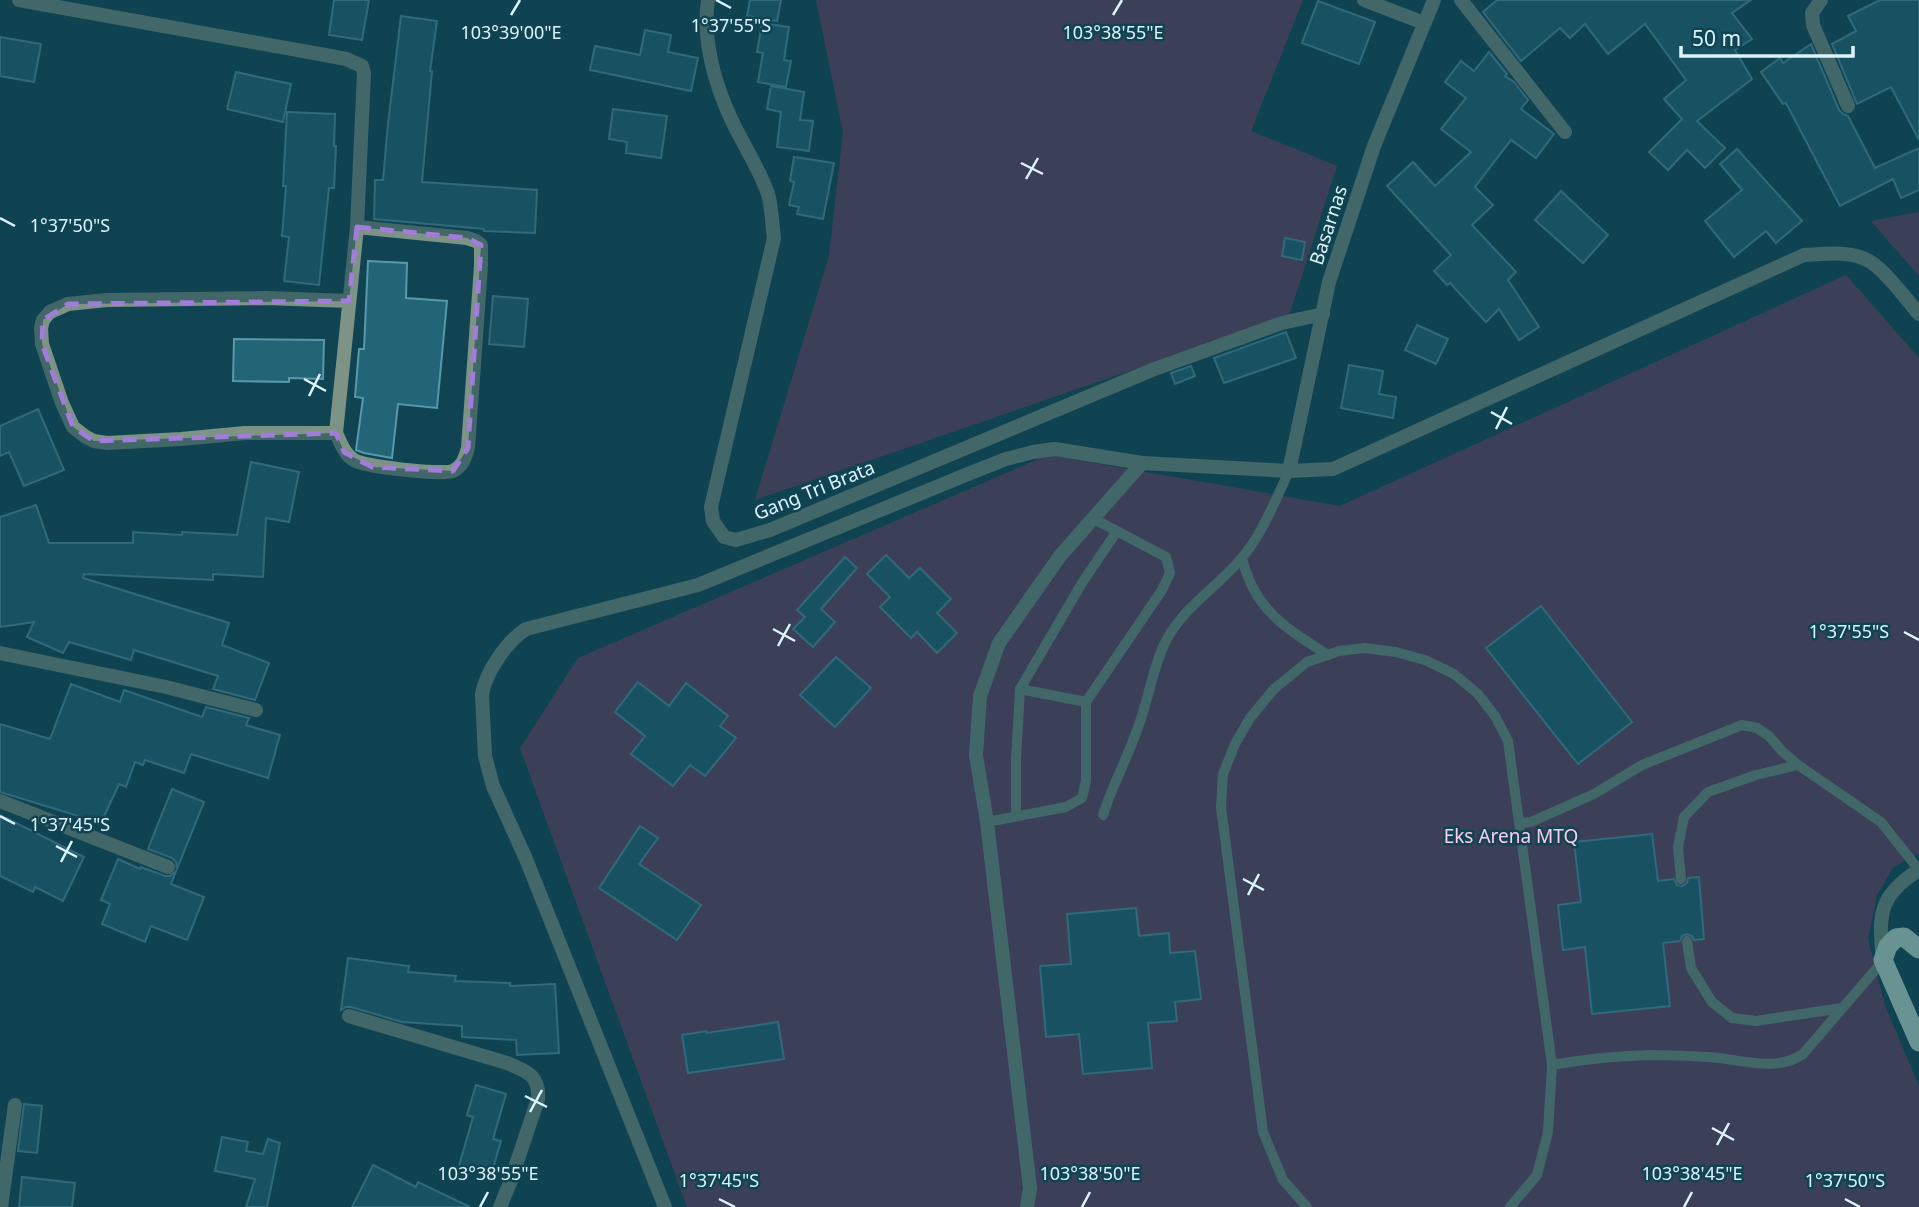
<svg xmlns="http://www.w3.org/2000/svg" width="1919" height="1207" viewBox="0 0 1919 1207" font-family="'Noto Sans',sans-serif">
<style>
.green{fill:#6f3d60}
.building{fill:#226577;stroke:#5898ab;stroke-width:2}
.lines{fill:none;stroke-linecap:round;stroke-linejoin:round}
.service{stroke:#7c9385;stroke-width:10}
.minor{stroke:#7c9385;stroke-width:14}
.tertiary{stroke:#7c9385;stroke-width:14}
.trunk{stroke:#d6f2e1;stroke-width:19}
.marked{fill:none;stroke:#a17cd8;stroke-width:5;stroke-dasharray:14 9;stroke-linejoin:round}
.ticks{fill:none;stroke:#dbf4fd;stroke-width:2.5}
.labels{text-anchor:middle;stroke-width:5;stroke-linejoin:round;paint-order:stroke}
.street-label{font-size:19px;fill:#dbf4fd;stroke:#114452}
.park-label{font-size:19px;fill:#feccec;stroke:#114452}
.ticks-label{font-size:18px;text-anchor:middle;fill:#dbf4fd;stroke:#114452;stroke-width:5;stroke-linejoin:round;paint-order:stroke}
</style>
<rect width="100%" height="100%" fill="#114452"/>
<g class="green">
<polygon points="816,0 1303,0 1251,131 1337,166 1289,316 755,500 829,256 843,132"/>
<polygon points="1919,212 1919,276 1871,221"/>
<polygon points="1846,275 1919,358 1919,854 1893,867 1877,895 1868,939 1885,1006 1919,1086 1919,1207 687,1207 520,748 578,658 1048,455 1340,506"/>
</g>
<g class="building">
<polygon points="334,0 369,0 362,40 329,35"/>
<polygon points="750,0 781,0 777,21 747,16"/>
<polygon points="1497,0 1751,0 1732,13 1752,39 1735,50 1752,79 1697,121 1725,148 1705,168 1687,150 1668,170 1649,152 1682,119 1664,99 1686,80 1645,24 1608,54 1585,24 1570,38 1560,28 1521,61 1483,12"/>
<polygon points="1880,0 1919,0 1919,140 1891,87 1857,104 1832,44 1856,31 1848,16"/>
<polygon points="1318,1 1375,22 1359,64 1302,43"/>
<polygon points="401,16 437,21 430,71 432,71 422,182 537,190 535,233 484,231 484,229 374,219 375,180 383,180 388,124"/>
<polygon points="762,23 789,27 784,60 791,61 786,87 758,82 763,53 757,52"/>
<polygon points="645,30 671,35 668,52 698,58 691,91 590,70 595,46 640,55"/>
<polygon points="0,37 41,44 34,82 0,76"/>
<polygon points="1811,44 1839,110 1843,114 1848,116 1875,168 1919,148 1919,190 1901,198 1893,179 1840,206 1786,103 1783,104 1761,72 1780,58 1783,63"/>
<polygon points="1489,52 1507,74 1505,76 1514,82 1528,100 1521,109 1554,134 1536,158 1511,140 1475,187 1493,205 1472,225 1516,272 1508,280 1539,327 1519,340 1499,309 1486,322 1450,283 1447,285 1434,271 1451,255 1387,186 1413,162 1435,186 1471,152 1441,129 1466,98 1445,82 1461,61 1474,71"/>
<polygon points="236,72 291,84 283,122 227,109"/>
<polygon points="771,86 804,92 800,120 813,121 809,151 777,147 781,112 767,109"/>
<polygon points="613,109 667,116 661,158 626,153 627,142 609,139"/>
<polygon points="287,112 335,114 334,146 336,146 334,188 329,188 319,285 284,281 289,237 282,236 286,186 283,186"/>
<polygon points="1737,149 1802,221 1776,243 1766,231 1734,257 1705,221 1742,190 1720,164"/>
<polygon points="794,157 834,163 823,219 797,214 799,207 789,205 794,182 790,181"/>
<polygon points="1561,191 1608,235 1583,263 1535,220"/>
<polygon points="1285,238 1305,242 1302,260 1282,256"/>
<polygon points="368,261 407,263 406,298 447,301 437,408 398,404 392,458 364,453 356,450 363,398 355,397 359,349 364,349"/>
<polygon points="493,296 528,299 524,347 489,344"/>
<polygon points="1417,325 1448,339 1436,364 1405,350"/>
<polygon points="1286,332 1296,358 1224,383 1214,358"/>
<polygon points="234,339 324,340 323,379 289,378 289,382 233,381"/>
<polygon points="1349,365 1383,371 1379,394 1396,397 1393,418 1341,408"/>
<polygon points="1191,366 1195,376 1175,384 1171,373"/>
<polygon points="38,409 64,470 24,486 9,452 0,456 0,426"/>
<polygon points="251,462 299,472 289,522 266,518 263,577 213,574 213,580 84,574 83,578 229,623 222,645 269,663 255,700 213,689 218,676 134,650 131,660 69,642 63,653 27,637 34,622 0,627 0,517 36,505 49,543 133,543 133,532 182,535 182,532 237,535"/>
<polygon points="886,555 909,578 920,568 951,599 937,613 957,633 937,653 917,632 911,638 880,607 890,597 867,574"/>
<polygon points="845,557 857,568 821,609 835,622 813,647 793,629 805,617 797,610"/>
<polygon points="1541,606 1632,722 1578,764 1486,648"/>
<polygon points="836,657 871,688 835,727 800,695"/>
<polygon points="638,682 669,706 686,683 728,716 720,726 736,738 705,776 690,765 673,786 631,754 645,736 615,712"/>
<polygon points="71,684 120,702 124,690 202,717 206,707 249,718 246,725 280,735 268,778 191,754 184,773 145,760 143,765 135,762 126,787 119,784 101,823 0,792 0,724 50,739"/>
<polygon points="172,789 204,802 177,869 176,862 172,858 148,849"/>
<polygon points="0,815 84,857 63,901 35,887 33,892 0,876"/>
<polygon points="640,826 658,838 639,864 701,905 677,940 599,888"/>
<polygon points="1652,834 1658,881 1674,879 1677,885 1682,886 1687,883 1688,878 1699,877 1704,939 1694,940 1692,936 1687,934 1682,936 1680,941 1663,943 1670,1006 1592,1014 1585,947 1563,950 1558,905 1581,902 1574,842"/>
<polygon points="118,859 140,869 141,867 165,876 170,876 176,871 171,884 204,897 187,940 151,926 145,942 102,924 110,904 101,900"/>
<polygon points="1136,908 1139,936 1169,933 1170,953 1195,951 1201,999 1175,1002 1177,1021 1148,1023 1152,1068 1083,1074 1079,1034 1046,1037 1040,966 1071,964 1067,914"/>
<polygon points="348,958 409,966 408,972 456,976 455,981 510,983 510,986 555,984 559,1053 517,1055 516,1040 462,1037 462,1026 402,1022 351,1007 346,1007 341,1010"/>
<polygon points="778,1022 784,1059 688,1073 682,1035 706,1031 707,1033"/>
<polygon points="476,1085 506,1094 493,1139 501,1141 491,1175 459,1166 473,1117 467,1115"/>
<polygon points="24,1104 42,1106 37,1153 18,1151"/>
<polygon points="222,1137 248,1142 246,1151 263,1154 268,1139 280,1143 267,1207 246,1207 255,1179 215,1171"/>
<polygon points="373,1165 416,1187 418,1182 470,1207 352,1207"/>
<polygon points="22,1177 75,1183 72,1207 19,1207"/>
</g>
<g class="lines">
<g class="service">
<path d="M1242,559C1245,569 1249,581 1254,590C1271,621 1300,637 1328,655"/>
<polyline points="1020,689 1086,702"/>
<path d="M1103,815C1112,786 1127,759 1137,730C1148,703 1153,664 1167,639C1184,607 1217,587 1240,560C1261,537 1276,499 1289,471"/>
<polyline points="1016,816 1016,760 1020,689 1082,583 1117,531"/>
<polyline points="987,822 1066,807 1082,798 1086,781 1086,702 1162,590 1170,573 1166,557 1092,518"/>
<polyline points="1520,823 1531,822 1594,794 1642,765 1742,725 1757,728 1769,736 1782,751 1798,765 1881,822 1919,870"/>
<polyline points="1681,879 1678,847 1684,817 1708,792 1756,775 1798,765"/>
<polyline points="1687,941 1691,968 1712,1002 1732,1018 1756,1021 1842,1008"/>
<path d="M1552,1065C1584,1059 1616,1056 1649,1055C1669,1055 1689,1056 1709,1057C1741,1059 1775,1073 1803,1054L1883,961"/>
<polyline points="1307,1207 1283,1180 1263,1132 1221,807 1223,774 1235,744 1250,718 1274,689 1307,662 1339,651 1365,648 1396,652 1425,660 1454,674 1478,694 1495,716 1508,741 1552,1065 1548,1132 1537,1175 1510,1207"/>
</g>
<g class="minor">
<path d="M19,0L325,55L346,59L362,66L364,73L357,227L336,433C341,443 344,454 354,460C364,467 442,475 453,471C463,466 465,458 468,448L481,266V245L476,241L467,238L357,227"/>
<path d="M708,0C702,40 715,85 732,121C744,146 759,168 768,194C772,208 772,224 774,238L711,507L713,521L724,537L736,540L770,530L1152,370L1282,323L1323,314"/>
<polyline points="1364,0 1424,23"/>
<polyline points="1461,0 1565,132"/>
<polyline points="1821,0 1812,13 1813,25 1848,106"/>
<polyline points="336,433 245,433 181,439 107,443 94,441 86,437 73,427 62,403 42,344 41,328 43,320 50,312 68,304 107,300 266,298 349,301"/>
<polyline points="1289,471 1329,282 1374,146 1434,0"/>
<polyline points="0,653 166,687 256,710"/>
<polyline points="0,801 168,867"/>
<path d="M349,1016L507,1063C527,1071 540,1076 538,1099L510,1183L500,1207"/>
<polyline points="1,1207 15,1105"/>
<path d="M665,1207L526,859L493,786L485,756L482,695C485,673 507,641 526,629L698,585L968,474L1006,459L1033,452L1055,449L1142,463L1289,471L1333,469L1804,255C1824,254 1851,250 1869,261C1886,271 1906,299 1919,314"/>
<polyline points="1027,1207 1030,1188 987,822 976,755 980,696 999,643 1060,556 1142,463"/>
</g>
<path class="tertiary" d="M1883,959C1878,915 1879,895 1919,870"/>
<polyline class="trunk" points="1919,949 1904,937 1896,938 1888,946 1883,960 1919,1042"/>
</g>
<path d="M0 0H1919V1207H0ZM357,227L467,238L481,245L468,448L453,471L372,467L344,452L336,433L94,441L73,427L42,344L43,320L68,304L349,301Z" fill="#114452" fill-opacity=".55" fill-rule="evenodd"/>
<path class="marked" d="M357,227L467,238L481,245L468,448L453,471L372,467L344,452L336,433L94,441L73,427L42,344L43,320L68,304L349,301Z"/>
<path class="ticks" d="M716,0L731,8M511,15L520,0M1113,15L1122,0M1021,163L1043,174M1026,179L1038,158M0,218L15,226M304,379L326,391M309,396L320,374M1491,412L1512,424M1496,429L1507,407M773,629L795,641M1904,632L1919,640M778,646L790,624M0,816L15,824M56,846L77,857M61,862L72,841M1243,879L1264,890M1248,895L1259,874M525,1096L547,1107M530,1112L542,1090M1712,1128L1734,1140M1717,1145L1729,1123M719,1199L735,1207M1845,1199L1860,1207M480,1207L488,1192M1082,1207L1090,1192M1684,1207L1692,1192"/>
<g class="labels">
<g class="street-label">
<text transform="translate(1328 225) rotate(-72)" y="7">Basarnas</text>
<text transform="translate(814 490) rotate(-22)" y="7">Gang Tri Brata</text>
</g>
<g class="park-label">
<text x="1511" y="843">Eks Arena MTQ</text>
</g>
</g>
<g class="ticks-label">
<text x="731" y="32">1°37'55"S</text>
<text x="511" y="39">103°39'00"E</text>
<text x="1113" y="39">103°38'55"E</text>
<text x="70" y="232">1°37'50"S</text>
<text x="1849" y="638">1°37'55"S</text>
<text x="70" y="831">1°37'45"S</text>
<text x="488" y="1180">103°38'55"E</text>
<text x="1090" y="1180">103°38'50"E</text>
<text x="1692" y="1180">103°38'45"E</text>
<text x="719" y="1187">1°37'45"S</text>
<text x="1845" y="1187">1°37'50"S</text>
</g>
<path d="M1681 46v10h172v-10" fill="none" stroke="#dbf4fd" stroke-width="3.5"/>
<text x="1692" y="46" font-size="21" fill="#dbf4fd" stroke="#114452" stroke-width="5" paint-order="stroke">50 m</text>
</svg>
